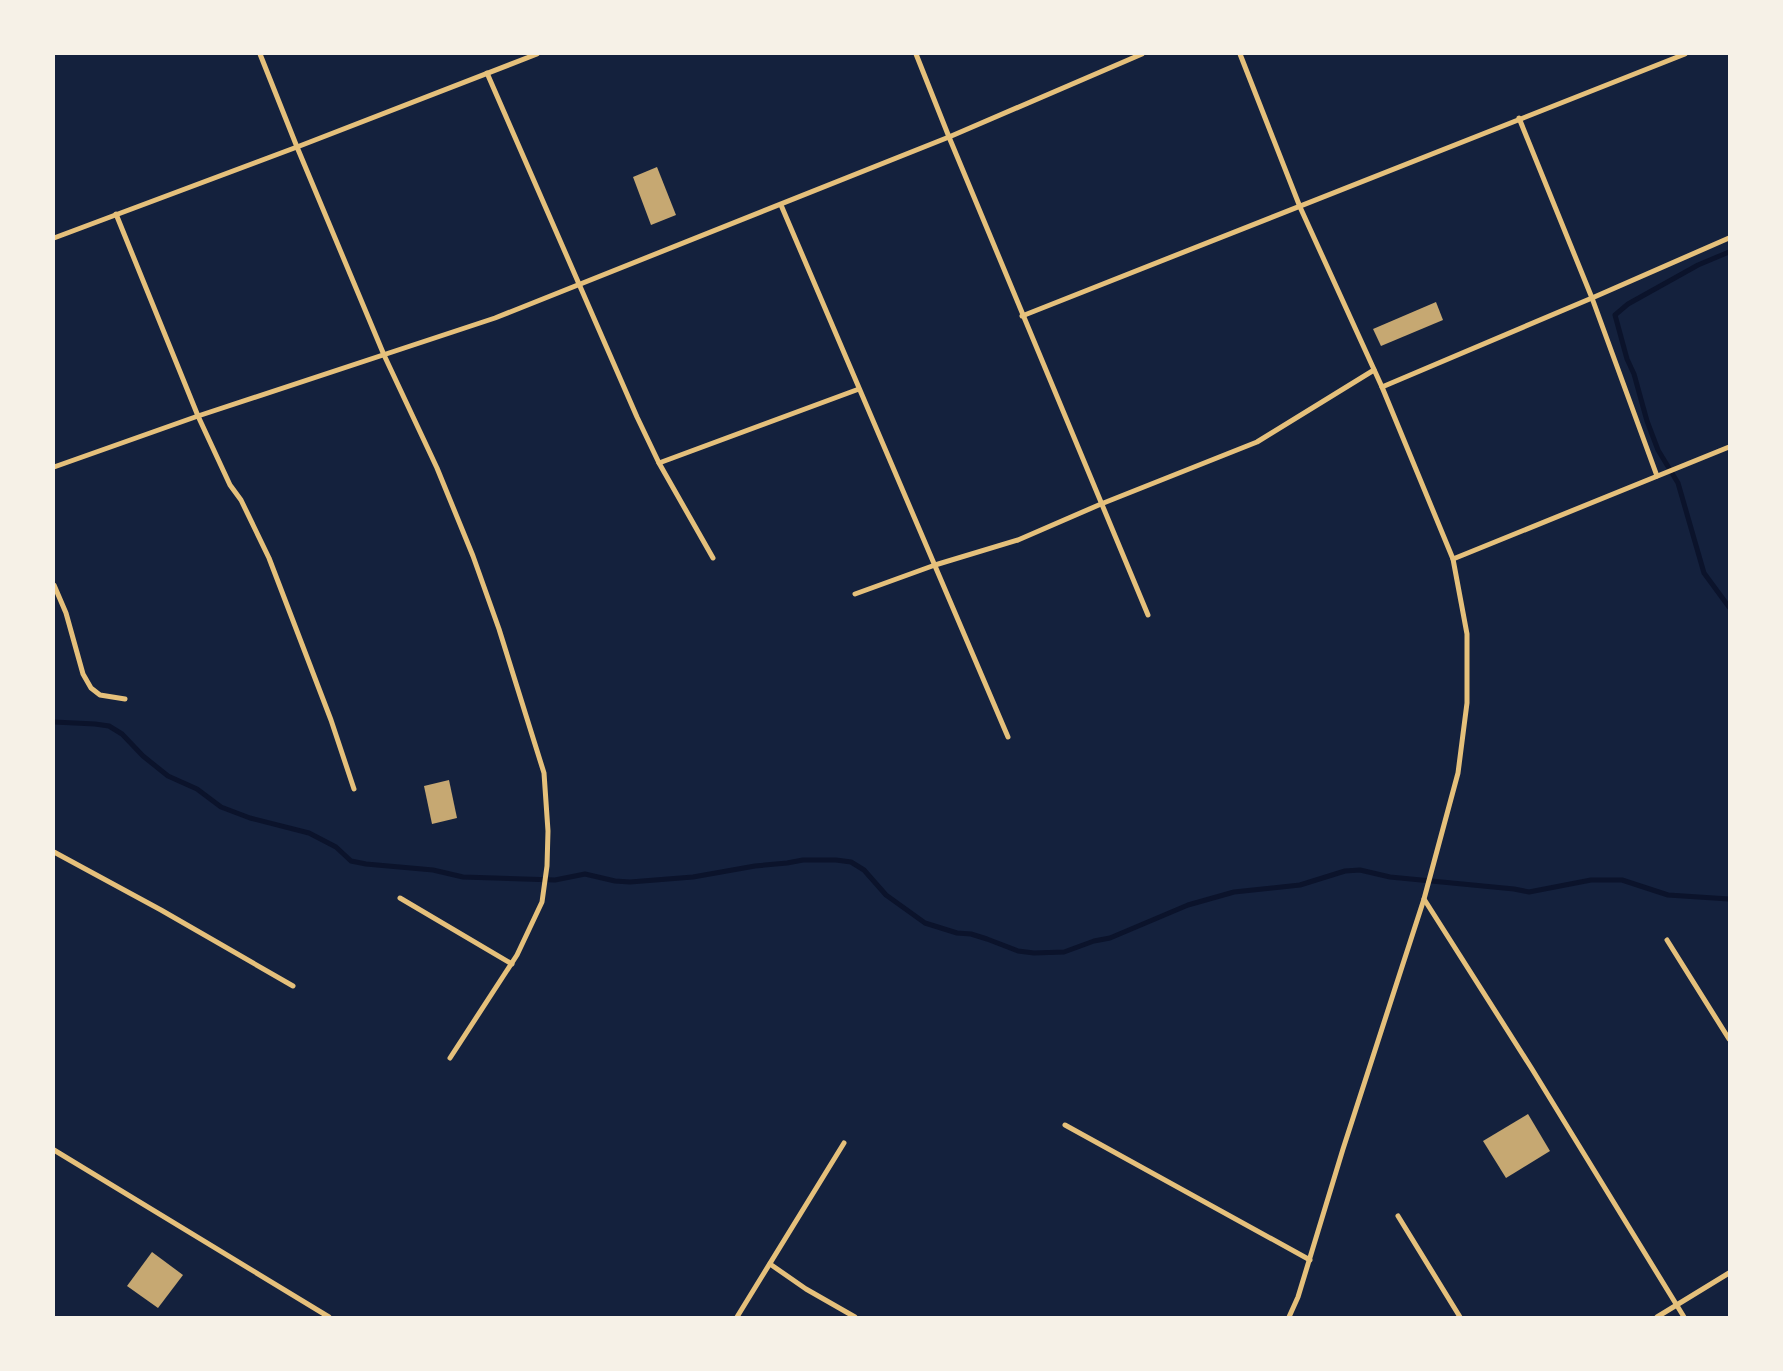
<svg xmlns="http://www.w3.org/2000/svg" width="1783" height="1371" viewBox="0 0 1783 1371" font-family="Commissioner,sans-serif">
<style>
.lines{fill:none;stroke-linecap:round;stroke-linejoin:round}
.stream{stroke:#0b132b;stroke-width:5}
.building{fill:#c6a872}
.minor{stroke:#e5c07b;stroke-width:5}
</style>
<rect width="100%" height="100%" fill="#14213d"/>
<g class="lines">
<g class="stream">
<polyline points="1729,252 1698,265 1628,304 1615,315 1627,359 1634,374 1647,421 1658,450 1678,483 1704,573 1729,607"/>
<polyline points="54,722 95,724 109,726 122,734 143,756 168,776 197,789 221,807 250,818 309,833 336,847 351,861 366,864 433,870 463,877 555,880 585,874 615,881 630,882 693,877 755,866 787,863 803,860 836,860 851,862 864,870 886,895 925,923 957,933 971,934 987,939 1018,951 1034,953 1064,952 1094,941 1110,938 1188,905 1234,892 1300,885 1345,871 1360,870 1390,877 1514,889 1529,892 1591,880 1622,880 1668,895 1729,899"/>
</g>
</g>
<g class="building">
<polygon points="657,167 676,215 651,225 633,177"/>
<polygon points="1436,302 1443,320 1381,346 1373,329"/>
<polygon points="449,780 457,818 432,824 424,786"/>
<polygon points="1528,1114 1550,1151 1506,1178 1483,1141"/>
<polygon points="152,1252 183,1275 158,1308 127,1286"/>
</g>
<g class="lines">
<g class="minor">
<polyline points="260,54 297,147 384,355 437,468 473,556 499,629 544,773 548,831 547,866 542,902 517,955 450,1058"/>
<polyline points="916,54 949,137 1148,615"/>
<polyline points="1240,54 1300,207 1382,387 1453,559 1467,634 1467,703 1458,773 1424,899 1343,1149 1298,1297 1289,1317"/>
<polyline points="487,73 637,417 659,463 713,558"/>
<polyline points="1519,118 1592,298 1657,476"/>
<polyline points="781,205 1008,737"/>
<polyline points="116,214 198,416 230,485 241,500 269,558 331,720 354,789"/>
<polyline points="54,238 297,147 537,54"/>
<polyline points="1022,316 1685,54"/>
<polyline points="1382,387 1592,298 1729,238"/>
<polyline points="659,463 859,389"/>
<polyline points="54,467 198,416 495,318 949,137 1142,54"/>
<polyline points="1453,559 1729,447"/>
<polyline points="54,585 66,613 83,674 91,688 100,695 125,699"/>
<polyline points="855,594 935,565 1018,540 1101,504 1257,442 1374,370"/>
<polyline points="54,852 161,910 293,986"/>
<polyline points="400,898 512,964"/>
<polyline points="1424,899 1532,1069 1684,1317"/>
<polyline points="1667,940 1729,1039"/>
<polyline points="1065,1125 1310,1260"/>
<polyline points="54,1150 329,1317"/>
<polyline points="1398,1216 1460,1317"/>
<polyline points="770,1264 806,1289 855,1317"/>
<polyline points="737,1317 844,1143"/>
<polyline points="1657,1317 1729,1273"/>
</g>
</g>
<rect width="1783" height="1371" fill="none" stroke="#f6f1e7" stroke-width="110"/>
</svg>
